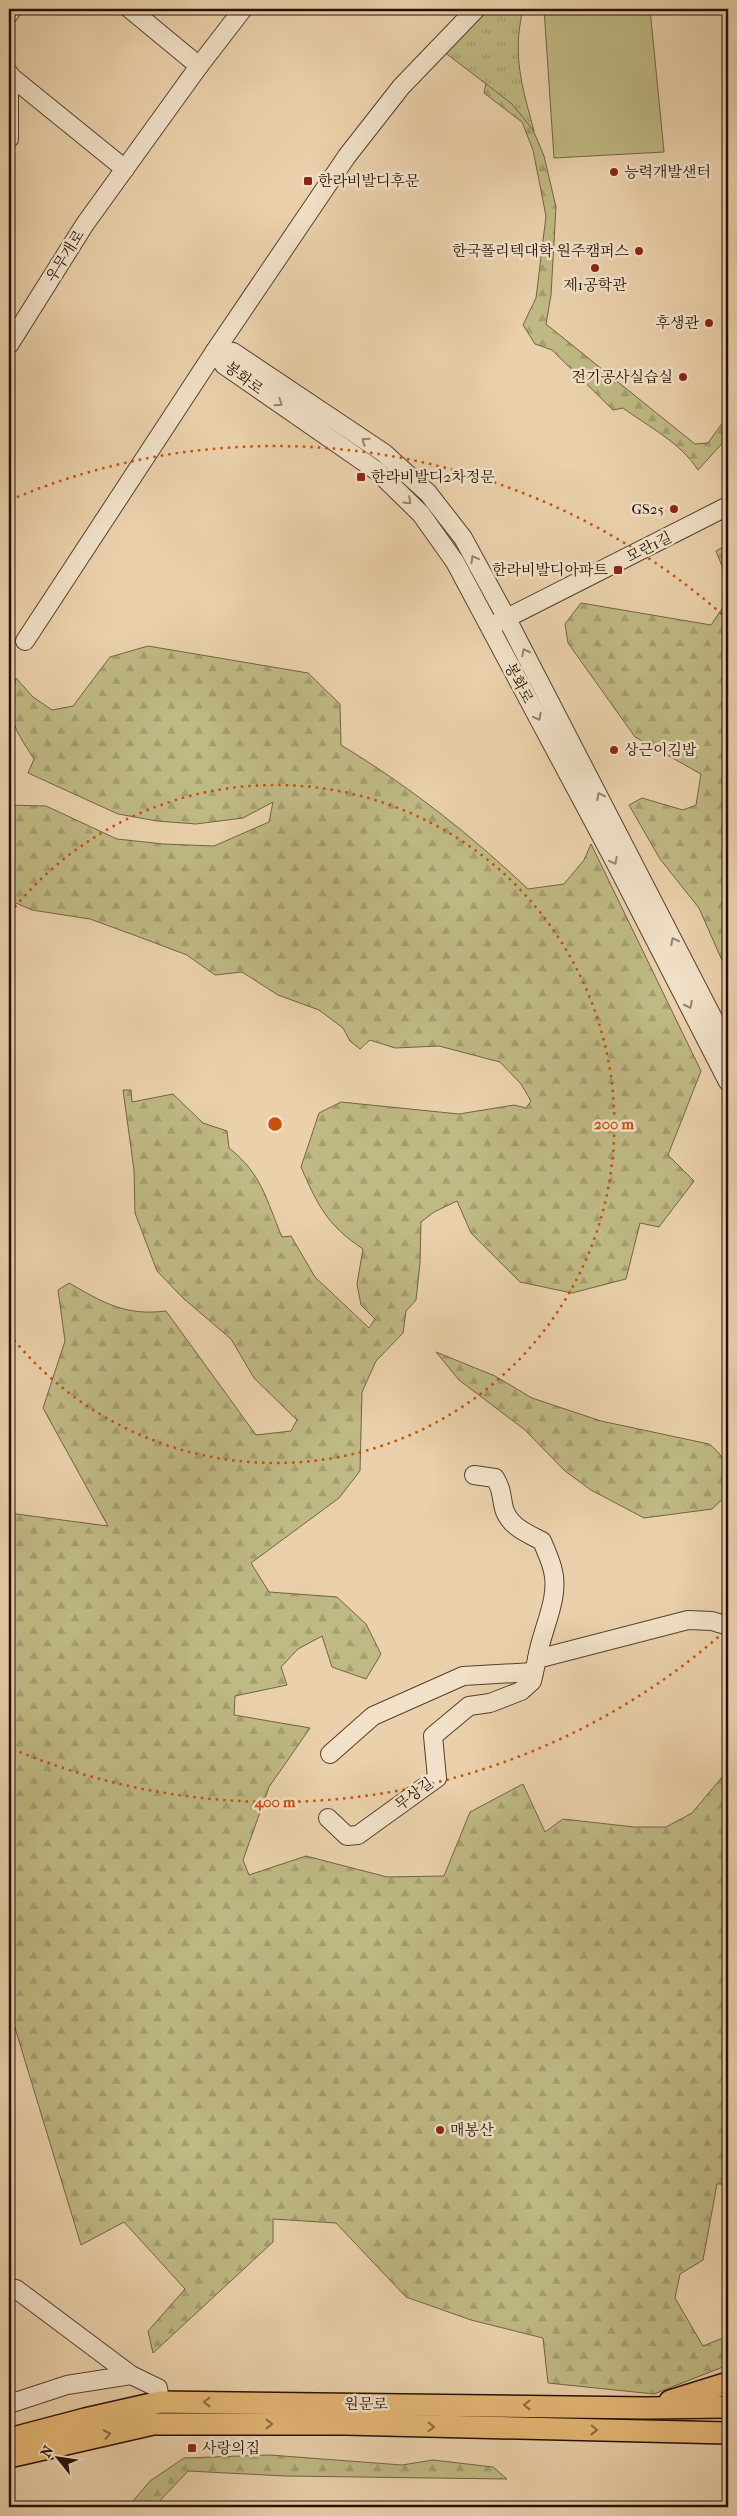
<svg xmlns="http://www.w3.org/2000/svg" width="737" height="2516" viewBox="0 0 737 2516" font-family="'IM FELL French Canon','Noto Serif KR',serif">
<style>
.grass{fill:#bfb983;stroke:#726444}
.forest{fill:url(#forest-firs);stroke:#726444}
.park{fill:url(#park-tufts);stroke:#726444}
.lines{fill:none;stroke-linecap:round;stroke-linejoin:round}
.minor-casing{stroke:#56402f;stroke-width:20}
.major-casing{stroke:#251006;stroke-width:24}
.minor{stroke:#f1e1c8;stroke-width:18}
.major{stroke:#e5b876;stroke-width:21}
.oneway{stroke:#958371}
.oneway2{stroke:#8f6c44}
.ring{fill:none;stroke:#cb4e0b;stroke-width:2.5;stroke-dasharray:2.5 5}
.poi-dot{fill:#8f2418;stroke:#f1e1c8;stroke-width:2}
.labels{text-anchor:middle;stroke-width:5;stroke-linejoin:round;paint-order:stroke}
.poi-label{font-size:15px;fill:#251006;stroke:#f1e1c8;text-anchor:start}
.street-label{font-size:15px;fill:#251006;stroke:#f1e1c8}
.centre{fill:#cb4e0b;stroke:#f1e1c8;stroke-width:2.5}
.ring-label{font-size:15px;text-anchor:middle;font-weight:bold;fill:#cb4e0b;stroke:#f1e1c8;stroke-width:5;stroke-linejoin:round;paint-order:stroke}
</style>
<defs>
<pattern id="forest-firs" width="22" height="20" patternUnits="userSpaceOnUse" patternTransform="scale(1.25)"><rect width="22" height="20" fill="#bfb983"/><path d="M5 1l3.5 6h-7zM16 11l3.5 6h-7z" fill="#a49e70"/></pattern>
<pattern id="park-tufts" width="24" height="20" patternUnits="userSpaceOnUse" patternTransform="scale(1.25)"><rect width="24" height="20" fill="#bfb983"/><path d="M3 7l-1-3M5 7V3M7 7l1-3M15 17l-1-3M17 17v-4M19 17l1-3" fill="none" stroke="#a49e70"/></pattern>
</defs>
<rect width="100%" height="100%" fill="#ead1ab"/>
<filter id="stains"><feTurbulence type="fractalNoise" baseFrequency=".004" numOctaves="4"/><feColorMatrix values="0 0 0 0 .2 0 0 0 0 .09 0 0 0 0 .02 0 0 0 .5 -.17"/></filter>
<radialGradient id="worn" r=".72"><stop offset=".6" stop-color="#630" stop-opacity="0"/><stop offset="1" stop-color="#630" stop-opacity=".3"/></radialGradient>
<polygon class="grass" points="544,9 650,9 664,152 554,158"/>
<g class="forest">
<path d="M487,78L519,97L544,156L556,207L551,295L546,324L695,444L708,443L728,415V437L698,470C681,443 649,427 623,408L613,410L552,350L535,344L523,325L536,298L546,216L533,150L522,122L484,93Z"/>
<polygon points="728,544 728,581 716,551"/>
<polygon points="728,600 728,974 699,908 660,859 629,805 642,798 683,810 696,805 701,774 635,737 568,643 565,624 581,603 711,625"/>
<path d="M148,646L308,673L340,704L341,745C409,786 471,835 528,889L564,884L584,860L591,844L701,1071L668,1155L694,1181L659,1227L640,1223L626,1279L572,1293L520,1282L471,1233L457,1201L434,1212L421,1222L420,1263L416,1300L406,1311L403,1333L376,1361L362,1392L360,1471L339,1498L251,1563L269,1592L337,1597L366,1624L381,1654L366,1679L332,1667L322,1636L298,1649L281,1667L287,1685L235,1696L234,1715L310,1728L269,1787L243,1860L249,1875L306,1856L387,1877L444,1876L470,1812L523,1784L545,1832L563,1819L634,1827H666L692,1813L728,1770V2184H717L703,2260L680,2274L675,2298L703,2346L728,2336V2365L654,2394L548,2383L543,2338L471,2320L406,2297L336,2223L273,2219V2242L153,2353L148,2331L185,2289L124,2222L81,2245L9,2008V1513L108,1526L43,1408L65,1341L58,1290L69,1283C104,1303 125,1316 166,1311L256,1435L291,1431L297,1420L254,1378L231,1339L183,1298L157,1271L135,1213L134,1170L123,1090H131L132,1102L173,1094L203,1123L227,1131L229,1148C263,1175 266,1200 282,1237L291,1236L315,1277L369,1328L375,1319L361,1305L357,1284L363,1249C327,1225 318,1206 301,1167L319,1113L341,1102L459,1114L514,1105L526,1108L531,1101L521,1084L500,1062L439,1046L395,1048L370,1040L360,1049L350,1041L343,1028L319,1010L278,995L242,972L215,975L187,955L134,935L90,919L32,910L9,900V805L46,806L117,839L163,844L214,846L269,822L273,802L243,818L196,824L157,821L118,814L28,773L34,759C12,725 7,719 16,678L33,697L52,710L73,706L110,657Z"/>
<path d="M436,1352L495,1376L532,1398L601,1421L709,1444C728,1458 728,1472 728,1494L712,1509L644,1518L591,1490L565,1471L525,1430L459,1380Z"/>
<polygon points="270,2455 402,2465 433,2460 493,2467 507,2479 285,2476 188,2471 154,2507 128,2507 150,2481 184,2458"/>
</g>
<path class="park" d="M486,9H523C512,56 522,86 534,131L512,104L443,51Z"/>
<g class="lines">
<g class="minor-casing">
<g id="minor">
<polyline points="130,9 199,66"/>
<polyline points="9,14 12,9"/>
<polyline points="9,73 9,139"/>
<polyline points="9,75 125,169"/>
<polyline points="9,345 85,224 199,66 243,9"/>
<polyline points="215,351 224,365 377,471 421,514 455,562 614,860 728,1082"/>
<polyline points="215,351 233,352 384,453 428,493 463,538 506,617 728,1047"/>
<polyline points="497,623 728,506"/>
<polyline points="25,641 215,351 347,156 401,87 476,9"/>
<path d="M474,1475L495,1478C501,1488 501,1493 503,1504C506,1525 526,1533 542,1541C546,1551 551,1561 553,1571C560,1599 541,1631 537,1659"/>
<polyline points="330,1754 373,1716 463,1676 534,1672"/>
<polyline points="328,1818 347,1836 358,1835 437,1778 433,1736 469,1706 490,1703 521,1691 532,1681 537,1659 688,1620 712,1621 728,1626"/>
<polyline points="16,2289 131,2375"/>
<polyline points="9,2404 67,2385 131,2375 158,2388 160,2402"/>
</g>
</g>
<g class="major-casing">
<g id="major">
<polyline points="670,2401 728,2383"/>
<polyline points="9,2439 85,2419 160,2402 646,2408 728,2407"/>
<polyline points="9,2457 153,2424 345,2424 728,2433"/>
</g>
</g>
<use href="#minor" class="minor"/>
<use href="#major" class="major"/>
</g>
<defs><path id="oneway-chevron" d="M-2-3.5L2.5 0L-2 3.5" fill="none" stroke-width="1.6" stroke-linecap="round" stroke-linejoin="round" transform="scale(1.25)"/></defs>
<g class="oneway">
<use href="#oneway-chevron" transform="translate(279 403) rotate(35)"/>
<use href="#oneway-chevron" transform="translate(365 441) rotate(-146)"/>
<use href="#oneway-chevron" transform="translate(408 501) rotate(44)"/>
<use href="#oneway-chevron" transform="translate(474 559) rotate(-119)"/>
<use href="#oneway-chevron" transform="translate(525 652) rotate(-117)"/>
<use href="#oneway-chevron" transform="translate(538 717) rotate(62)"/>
<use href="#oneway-chevron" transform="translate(600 796) rotate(-117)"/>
<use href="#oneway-chevron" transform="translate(614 861) rotate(62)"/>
<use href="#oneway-chevron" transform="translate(674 941) rotate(-117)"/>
<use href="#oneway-chevron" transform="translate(689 1005) rotate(63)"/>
</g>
<g class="oneway2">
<use href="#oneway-chevron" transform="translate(207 2402) rotate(-180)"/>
<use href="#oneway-chevron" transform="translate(527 2405) rotate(-180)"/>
<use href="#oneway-chevron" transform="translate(269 2424)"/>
<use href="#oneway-chevron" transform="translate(431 2427) rotate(2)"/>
<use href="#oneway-chevron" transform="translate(594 2430) rotate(1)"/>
<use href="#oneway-chevron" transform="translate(107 2434) rotate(-12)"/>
</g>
<g class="ring">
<path d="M10 913A339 339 0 1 1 10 1335"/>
<path d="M724 1632A678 678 0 0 1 10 1748M10 500A678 678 0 0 1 724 616"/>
</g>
<g class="poi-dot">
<circle cx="614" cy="172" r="5"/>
<rect x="303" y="176" width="10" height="10" rx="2.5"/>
<circle cx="639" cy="251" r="5"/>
<circle cx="595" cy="268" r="5"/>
<circle cx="709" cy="323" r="5"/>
<circle cx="683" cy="377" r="5"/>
<rect x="356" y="472" width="10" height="10" rx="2.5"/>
<circle cx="674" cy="509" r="5"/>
<rect x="613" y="565" width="10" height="10" rx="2.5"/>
<circle cx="614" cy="750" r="5"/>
<circle cx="440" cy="2130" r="5"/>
<rect x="187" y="2443" width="10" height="10" rx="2.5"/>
</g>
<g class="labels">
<g class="poi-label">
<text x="624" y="177">능력개발샌터</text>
<text x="318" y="186">한라비발디후문</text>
<text x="629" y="256" text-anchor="end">한국폴리텍대학 원주캠퍼스</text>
<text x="595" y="290" text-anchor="middle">제1공학관</text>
<text x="699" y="328" text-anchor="end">후생관</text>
<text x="673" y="382" text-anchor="end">전기공사실습실</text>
<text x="371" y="482">한라비발디2차정문</text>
<text x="664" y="514" text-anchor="end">GS25</text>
<text x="608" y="575" text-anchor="end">한라비발디아파트</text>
<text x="624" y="755">상근이김밥</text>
<text x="450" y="2135">매봉산</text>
<text x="202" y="2453">사랑의집</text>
</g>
<g class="street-label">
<text transform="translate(65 256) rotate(-58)" y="5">우무개로</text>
<text transform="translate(244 378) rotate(37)" y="5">봉화로</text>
<text transform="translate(649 547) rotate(-27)" y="5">모란1길</text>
<text transform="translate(519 683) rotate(62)" y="5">봉화로</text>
<text transform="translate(414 1794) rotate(-37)" y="5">무상길</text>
<text x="366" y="2409">원문로</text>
</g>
</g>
<circle cx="275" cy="1124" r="8" class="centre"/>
<g class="ring-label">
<text x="614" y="1129">200 m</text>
<text x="275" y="1807">400 m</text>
</g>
<rect width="737" height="2516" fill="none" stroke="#ead1ab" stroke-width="30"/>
<rect x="10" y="10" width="717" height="2496" fill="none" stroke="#251006" stroke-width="2.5"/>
<rect x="15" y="15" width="707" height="2486" fill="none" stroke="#251006"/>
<g transform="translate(58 2458) rotate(300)" stroke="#f1e1c8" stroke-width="4" paint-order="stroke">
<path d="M0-4L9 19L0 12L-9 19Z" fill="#251006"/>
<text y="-8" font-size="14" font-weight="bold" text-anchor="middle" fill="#251006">N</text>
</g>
<rect width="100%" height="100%" filter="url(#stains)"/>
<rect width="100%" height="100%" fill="url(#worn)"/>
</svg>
